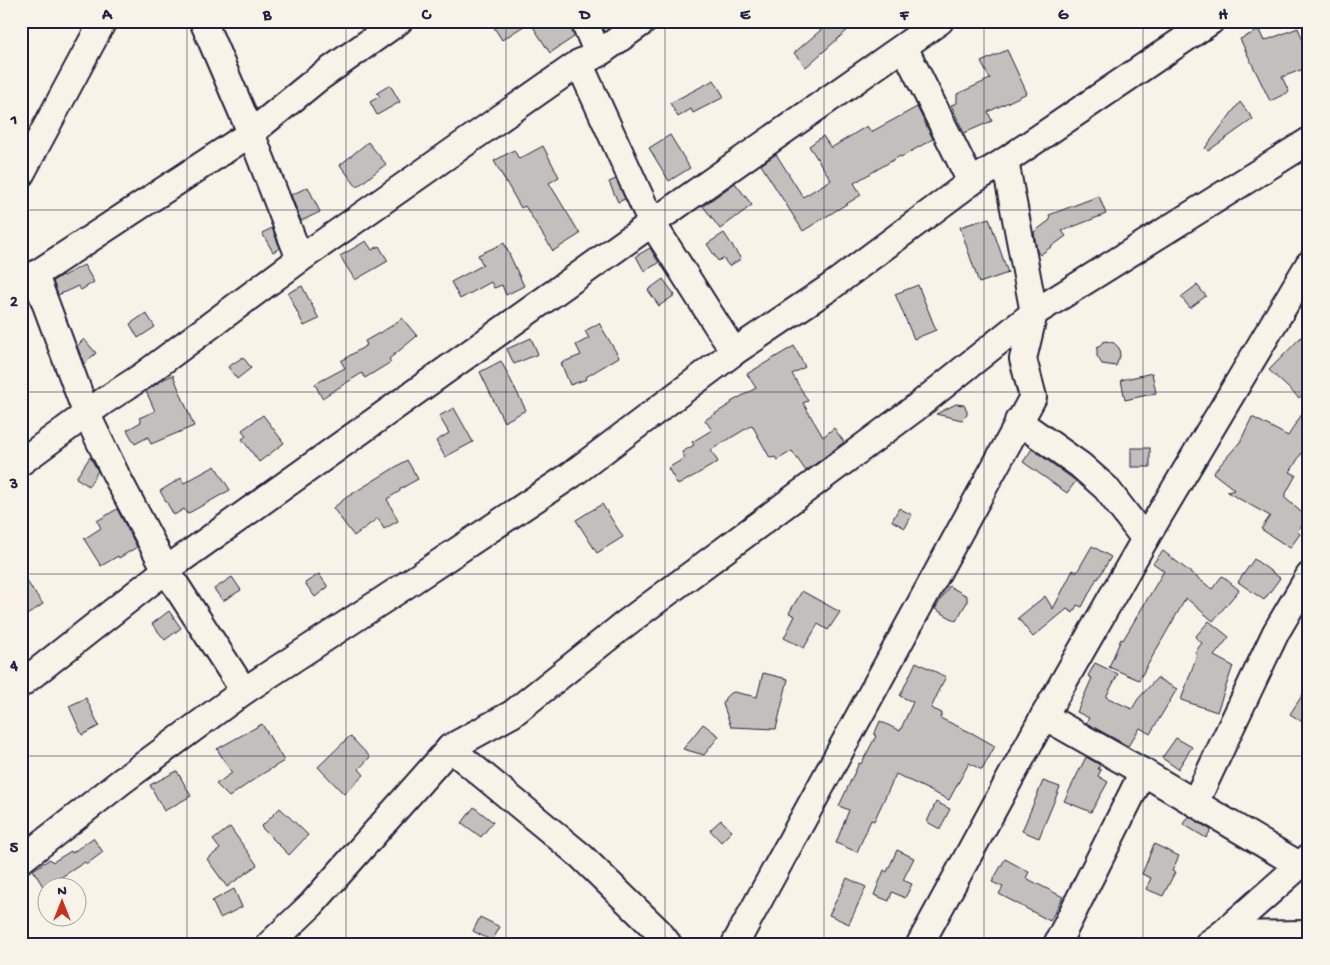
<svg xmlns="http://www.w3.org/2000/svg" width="1330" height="965" viewBox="0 0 1330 965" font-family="'Gochi Hand',sans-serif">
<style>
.building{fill:#c2bfbd;stroke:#22223b}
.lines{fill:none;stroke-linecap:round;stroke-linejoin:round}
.minor-casing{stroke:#22223b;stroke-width:30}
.minor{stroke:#f7f3e8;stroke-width:26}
.grid{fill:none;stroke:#22223b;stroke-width:1;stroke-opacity:0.55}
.neatline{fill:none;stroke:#22223b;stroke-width:2}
.grid-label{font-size:16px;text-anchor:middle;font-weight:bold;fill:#22223b}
</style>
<rect width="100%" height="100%" fill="#f7f3e8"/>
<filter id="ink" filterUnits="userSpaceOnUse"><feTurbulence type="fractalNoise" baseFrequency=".02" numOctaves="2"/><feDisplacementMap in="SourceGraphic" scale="10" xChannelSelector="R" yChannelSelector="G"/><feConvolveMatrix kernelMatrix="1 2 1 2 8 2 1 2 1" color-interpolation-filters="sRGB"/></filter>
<g filter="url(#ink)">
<g class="building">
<polygon points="490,21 569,21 574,37 550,53 530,22 502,40"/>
<polygon points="838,21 858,21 806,67 794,53 822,29"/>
<polygon points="1298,28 1309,55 1309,67 1282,77 1289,92 1270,101 1240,39 1259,30 1264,41"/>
<polygon points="1007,50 1027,93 988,112 992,121 964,133 951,105 957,103 957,94 990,79 981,62"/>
<polygon points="714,80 724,97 693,113 691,109 678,117 670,103"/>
<polygon points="390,85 400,102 377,115 370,102 380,96 377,93"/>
<polygon points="1240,102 1253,119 1208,151 1205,148"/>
<polygon points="917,107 933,139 901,157 900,156 854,183 861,195 803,231 761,165 776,154 803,197 831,180 809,146 823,136 831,148 867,126 871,132"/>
<polygon points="670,135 690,168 669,181 649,148"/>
<polygon points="368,142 386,164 357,187 340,165"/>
<polygon points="543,146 559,177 549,183 580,234 553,251 525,206 521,208 494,161 514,150 519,159"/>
<polygon points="616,179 625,199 618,202 609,182"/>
<polygon points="735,183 752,205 720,229 703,206"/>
<polygon points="308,187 320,212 301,221 291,195"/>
<polygon points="1099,196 1106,214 1062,231 1066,236 1040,255 1037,251 1034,232 1050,220 1049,215"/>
<polygon points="989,218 1008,273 979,283 960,227"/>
<polygon points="272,228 280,248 273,252 262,233"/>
<polygon points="724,233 741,259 729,266 723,258 718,261 707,244"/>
<polygon points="366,241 372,250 379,246 388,261 355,280 340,256"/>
<polygon points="504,243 524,286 506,295 502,285 494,288 491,282 460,299 451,282 483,265 478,255"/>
<polygon points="650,248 659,263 644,271 636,256"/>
<polygon points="84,265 94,282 81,290 78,286 58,295 53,281 62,275 63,276"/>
<polygon points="663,279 675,295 659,306 648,290"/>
<polygon points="918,285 936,330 914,339 895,294"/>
<polygon points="1197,285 1206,296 1190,308 1181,297"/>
<polygon points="302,286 319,319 304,326 288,293"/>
<polygon points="146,313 155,327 138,338 130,324"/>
<polygon points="402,318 417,336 389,359 391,362 365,378 362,373 322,398 315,384 345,368 341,361 367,345 365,341 390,327"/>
<polygon points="599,323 619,357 586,377 587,379 570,385 561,363 581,355 576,345 589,338 585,331"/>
<polygon points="1309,329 1309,388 1299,398 1269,370"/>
<polygon points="531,338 538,354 514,364 507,349"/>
<polygon points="84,339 96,353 84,364 77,346"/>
<polygon points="1106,341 1114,343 1119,348 1120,356 1116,366 1102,364 1097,356 1097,348 1103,342"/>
<polygon points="794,346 805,367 792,374 808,401 803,403 823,437 834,428 844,442 806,471 792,451 777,460 775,457 770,458 752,425 711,450 718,462 678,485 668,468 685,458 682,452 694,445 692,442 712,430 705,420 732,403 731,402 756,388 747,374"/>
<polygon points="243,357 251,368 237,379 228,367"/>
<polygon points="501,361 526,410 504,422 480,372"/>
<polygon points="1152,373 1156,393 1125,400 1121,380"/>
<polygon points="173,375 194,426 151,444 148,437 135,444 127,430 141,422 139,418 155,411 146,391 164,379"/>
<polygon points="1309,403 1309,441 1290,472 1296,475 1284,497 1308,518 1297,531 1300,534 1290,548 1261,529 1270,516 1227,492 1235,490 1213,473 1240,442 1252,417 1288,436"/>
<polygon points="956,404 964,405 967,411 967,415 962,420 936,414"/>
<polygon points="454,408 473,442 445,457 436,441 449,433 439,416"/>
<polygon points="263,415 284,443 259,462 242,439 246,436 242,430"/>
<rect x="1131" y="448" width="19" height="19"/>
<polygon points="1032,449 1076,481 1067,493 1023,462"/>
<polygon points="90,457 98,471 89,486 76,478"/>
<polygon points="407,460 418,479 400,489 400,491 387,499 398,521 384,529 378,518 354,536 333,508 347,497"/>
<polygon points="215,466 230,490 187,514 184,509 174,515 160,491 181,478 184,483"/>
<polygon points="602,504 623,537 597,553 576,520"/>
<polygon points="899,508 912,515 905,528 892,521"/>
<polygon points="117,509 137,547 119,558 118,556 101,566 84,539 101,528 97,521"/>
<polygon points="1092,546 1111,557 1098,579 1097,578 1082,607 1077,605 1073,613 1067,609 1033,637 1018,618 1045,596 1053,609 1073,570 1077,572"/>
<polygon points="1163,551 1212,589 1222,576 1239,590 1213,621 1186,598 1139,680 1109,667 1121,639 1123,640 1164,571 1153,563"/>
<polygon points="1254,559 1280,578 1264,600 1238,582"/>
<polygon points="21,573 43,604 21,619"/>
<polygon points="319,574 328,587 315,597 305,583"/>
<polygon points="232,577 241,590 223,601 214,589"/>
<polygon points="949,586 967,596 967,602 956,621 935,609"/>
<polygon points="802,591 840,612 828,630 818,624 804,648 784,638 795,616 789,613"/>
<polygon points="169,611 181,628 165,640 152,624"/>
<polygon points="1209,621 1229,637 1214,656 1233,666 1217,712 1181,700 1197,655 1195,652 1202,643 1195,637"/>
<polygon points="916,662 946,677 938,691 939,691 931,708 942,713 940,718 972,733 995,746 982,770 969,763 949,800 896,774 874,821 871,820 857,852 836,843 849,810 839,806 859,763 861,764 876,736 874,735 880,721 900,731 913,702 900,696"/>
<polygon points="1095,663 1118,674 1106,697 1132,709 1138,699 1157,678 1177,689 1150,734 1140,728 1128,746 1086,723 1089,718 1077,712 1092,678 1088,676"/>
<polygon points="763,673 788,679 776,729 731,727 723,704 725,698 729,694 734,692 757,697"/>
<polygon points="1309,685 1309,714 1304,723 1290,714"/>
<polygon points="86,698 99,726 82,735 69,706"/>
<polygon points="262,724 284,761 259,776 229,797 216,784 232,773 217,749"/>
<polygon points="703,724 719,736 704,755 683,749"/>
<polygon points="350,736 370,757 359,769 364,775 344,794 318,767"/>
<polygon points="1176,738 1192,747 1178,769 1162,758"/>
<polygon points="1086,757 1100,765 1098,769 1101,770 1098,776 1108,782 1091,812 1064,801"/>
<polygon points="177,771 191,796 164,811 150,785"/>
<polygon points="1043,781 1060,787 1039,838 1022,831"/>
<polygon points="936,802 950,809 940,829 927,822"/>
<polygon points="474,807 493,822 481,837 462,823"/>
<polygon points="280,808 308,835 289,855 261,827"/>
<polygon points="1188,816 1211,830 1206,838 1183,824"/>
<polygon points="721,820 732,831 721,842 710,830"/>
<polygon points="230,827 257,865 227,887 207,859 220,849 213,840"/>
<polygon points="93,838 103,852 87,864 85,862 44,888 33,870 50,859 53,862 71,851 72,853"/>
<polygon points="1154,844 1179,856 1172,871 1175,872 1163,896 1146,889 1151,878 1142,874"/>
<polygon points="897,850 914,858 903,880 912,884 905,898 892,892 889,901 874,895 884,870 887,872"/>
<polygon points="1005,859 1029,872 1026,878 1063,897 1050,921 999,894 1003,887 992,882"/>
<polygon points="847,878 866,887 849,924 829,915"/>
<polygon points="234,889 242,907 220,918 212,901"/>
<polygon points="480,917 500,927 492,941 473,931"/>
</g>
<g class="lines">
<g class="minor-casing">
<g id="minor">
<polyline points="203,21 251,133 300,259"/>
<polyline points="584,21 598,54"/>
<polyline points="904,47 971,182"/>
<polyline points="579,63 652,223 734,352"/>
<polyline points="21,174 103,21"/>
<polyline points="35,275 87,415 116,475 166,570 244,691"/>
<polyline points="21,284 251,133 316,80 399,21"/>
<polyline points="1018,421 1080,465 1106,488 1145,539"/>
<polyline points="21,462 104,401 141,377 300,259 579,63 598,54 644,21"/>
<polyline points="21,684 166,570 652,223 940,21"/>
<polyline points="1044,716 1143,772 1299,865"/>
<polyline points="450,748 581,856 658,931 668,944"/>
<polyline points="1195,803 1276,632 1309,576"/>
<polyline points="21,860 122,781 244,691 403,587 571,475 734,352 829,288 971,182 1005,161 1211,21"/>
<polyline points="1221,935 1309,934"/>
<polyline points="270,944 312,904 450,748 512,714 625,624 914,409 1034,313 1309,141"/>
<polyline points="735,944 1033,397 1023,359 1034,313 1005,161"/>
<polyline points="920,944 1044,716 1145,539 1309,264"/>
<polyline points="1057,944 1143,772"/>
<polyline points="1208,944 1221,935 1309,857"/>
</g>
</g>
<use href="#minor" class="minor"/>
</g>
</g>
<path class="grid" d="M187,21V944M346,21V944M506,21V944M665,21V944M824,21V944M984,21V944M1143,21V944M21,210H1309M21,392H1309M21,574H1309M21,756H1309"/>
<rect width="1330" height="965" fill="none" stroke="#f7f3e8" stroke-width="55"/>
<g transform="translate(62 902)"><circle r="24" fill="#f7f3e8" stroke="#a29fa3"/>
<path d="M0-4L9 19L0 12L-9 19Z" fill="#c8321e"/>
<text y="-8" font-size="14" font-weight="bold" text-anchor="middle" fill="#22223b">N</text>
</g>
<rect x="28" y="28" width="1274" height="910" class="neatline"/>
<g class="grid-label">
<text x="107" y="19">A</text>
<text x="267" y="19">B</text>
<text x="426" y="19">C</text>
<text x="585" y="19">D</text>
<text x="745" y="19">E</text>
<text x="904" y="19">F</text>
<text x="1063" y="19">G</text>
<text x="1223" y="19">H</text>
<text x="14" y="124">1</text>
<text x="14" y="306">2</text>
<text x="14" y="488">3</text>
<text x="14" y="670">4</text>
<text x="14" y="852">5</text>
</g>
</svg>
